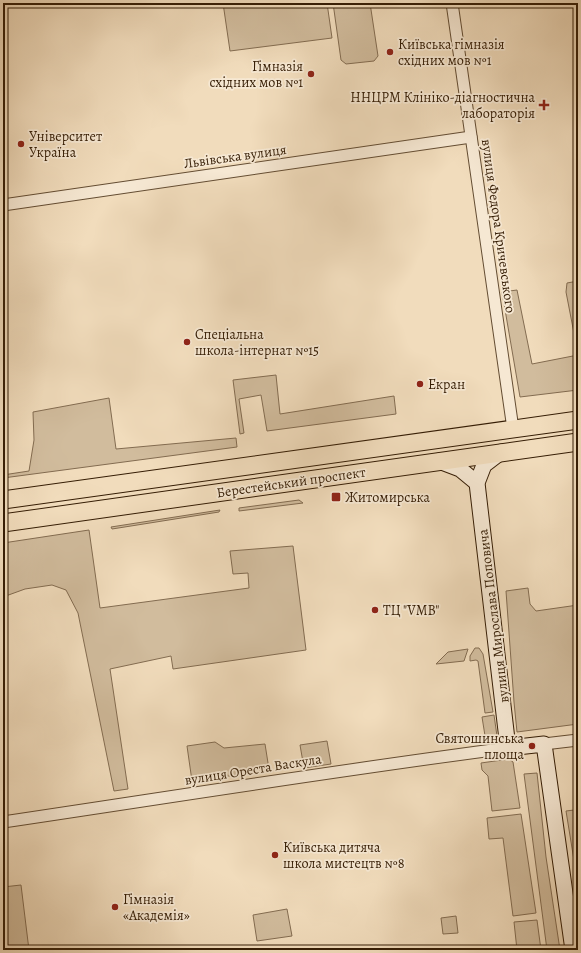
<svg xmlns="http://www.w3.org/2000/svg" width="581" height="953" viewBox="0 0 581 953" font-family="Alegreya,serif">
<style>
.green{fill:#d1bc9d;stroke:#836c51}
.lines{fill:none;stroke-linecap:round;stroke-linejoin:round}
.street-casing{stroke:#644d33;stroke-width:13}
.secondary-casing{stroke:#351d05;stroke-width:17}
.primary-casing{stroke:#351d05;stroke-width:19}
.street{stroke:#f6e8d3;stroke-width:11}
.secondary{stroke:#f6e8d3;stroke-width:15}
.primary{stroke:#f1dcbc;stroke-width:17}
.poi-dot{fill:#8f2418;stroke:#f6e8d3;stroke-width:1.5}
.labels{text-anchor:middle;stroke-width:3.5;stroke-linejoin:round;paint-order:stroke}
.poi-label{font-size:14px;fill:#351d05;stroke:#f6e8d3;text-anchor:start}
.street-label{font-size:14px;fill:#351d05;stroke:#f6e8d3}
</style>
<rect width="100%" height="100%" fill="#f1dcbc"/>
<filter id="stains"><feTurbulence type="fractalNoise" baseFrequency=".005" numOctaves="4"/><feColorMatrix values="0 0 0 0 .2 0 0 0 0 .09 0 0 0 0 .02 0 0 0 .5 -.17"/></filter>
<radialGradient id="worn" r=".72"><stop offset=".6" stop-color="#630" stop-opacity="0"/><stop offset="1" stop-color="#630" stop-opacity=".3"/></radialGradient>
<g class="green">
<polygon points="223,3 327,3 332,38 230,51"/>
<polygon points="333,3 370,3 378,56 374,61 346,64 341,60"/>
<polygon points="578,281 578,354 566,292 567,283"/>
<polygon points="517,290 532,364 578,355 578,390 520,397 502,292"/>
<polygon points="276,375 280,414 394,396 396,414 267,431 261,395 239,399 244,433 240,434 233,380"/>
<polygon points="109,398 116,449 236,438 237,447 3,478 3,475 29,471 34,440 33,412"/>
<polygon points="299,500 303,503 239,511 239,508"/>
<polygon points="220,510 219,512 112,529 111,527"/>
<polygon points="89,530 100,608 249,588 248,573 233,574 230,551 293,546 306,650 173,669 171,656 110,669 128,789 114,791 78,613 66,590 52,585 25,589 3,597 3,543"/>
<polygon points="528,588 530,604 536,611 578,605 578,704 577,704 578,724 517,732 514,702 506,591"/>
<polygon points="475,648 479,648 483,654 493,712 485,713 478,661 476,660 470,661 470,656"/>
<polygon points="468,649 464,661 436,664 448,652"/>
<polygon points="494,715 497,736 494,741 486,742 482,717"/>
<polygon points="327,741 331,764 304,768 300,745"/>
<polygon points="215,742 224,748 265,744 268,763 267,771 192,781 187,746"/>
<polygon points="509,759 513,762 520,808 492,811 488,776 482,770 481,763"/>
<polygon points="537,773 546,857 560,950 547,950 524,774"/>
<polygon points="574,810 578,838 578,885 566,811"/>
<polygon points="521,814 536,913 513,916 503,838 489,839 487,818"/>
<polygon points="21,885 29,950 3,950 3,887"/>
<polygon points="287,909 292,936 257,941 253,915"/>
<polygon points="456,916 458,933 443,934 441,918"/>
<polygon points="537,920 541,950 517,950 514,922"/>
</g>
<g class="lines">
<g class="street-casing">
<g id="street">
<polyline points="452,3 513,429"/>
<polyline points="3,205 471,137"/>
<polyline points="544,744 578,740"/>
<path d="M3,822C171,797 339,770 508,748"/>
</g>
</g>
<g class="secondary-casing">
<g id="secondary">
<polyline points="501,452 484,465 477,483 508,748 544,744 573,950"/>
<polyline points="439,461 460,469 477,483"/>
</g>
</g>
<g class="primary-casing">
<g id="primary">
<polyline points="3,500 578,420"/>
<polyline points="3,523 578,442"/>
</g>
</g>
<use href="#street" class="street"/>
<use href="#secondary" class="secondary"/>
<use href="#primary" class="primary"/>
</g>
<g class="poi-dot">
<circle cx="390" cy="52" r="4"/>
<circle cx="311" cy="74" r="4"/>
<path d="M542 99h4v4h4v4h-4v4h-4v-4h-4v-4h4z"/>
<circle cx="21" cy="144" r="4"/>
<circle cx="187" cy="342" r="4"/>
<circle cx="420" cy="384" r="4"/>
<rect x="331" y="492" width="10" height="10" rx="2"/>
<circle cx="375" cy="610" r="4"/>
<circle cx="532" cy="746" r="4"/>
<circle cx="275" cy="855" r="4"/>
<circle cx="115" cy="907" r="4"/>
</g>
<g class="labels">
<g class="poi-label">
<text x="398" y="49">Київська гімназія<tspan x="398" dy="16">східних мов №1</tspan></text>
<text x="303" y="71" text-anchor="end">Гімназія<tspan x="303" dy="16">східних мов №1</tspan></text>
<text x="535" y="102" text-anchor="end">ННЦРМ Клініко-діагностична<tspan x="535" dy="16">лабораторія</tspan></text>
<text x="29" y="141">Університет<tspan x="29" dy="16">Україна</tspan></text>
<text x="195" y="339">Спеціальна<tspan x="195" dy="16">школа-інтернат №15</tspan></text>
<text x="428" y="389">Екран</text>
<text x="345" y="502">Житомирська</text>
<text x="383" y="615">ТЦ "VMB"</text>
<text x="524" y="743" text-anchor="end">Святошинська<tspan x="524" dy="16">площа</tspan></text>
<text x="283" y="852">Київська дитяча<tspan x="283" dy="16">школа мистецтв №8</tspan></text>
<text x="123" y="904">Гімназія<tspan x="123" dy="16">«Академія»</tspan></text>
</g>
<g class="street-label">
<text transform="translate(235 156) rotate(-8)" y="5">Львівська вулиця</text>
<text transform="translate(499 226) rotate(82)" y="5">вулиця Федора Кричевського</text>
<text transform="translate(291 482) rotate(-8)" y="5">Берестейський проспект</text>
<text transform="translate(493 616) rotate(-97)" y="5">вулиця Мирослава Поповича</text>
<text transform="translate(253 769) rotate(-9)" y="5">вулиця Ореста Васкула</text>
</g>
</g>
<rect width="581" height="953" fill="none" stroke="#f1dcbc" stroke-width="16"/>
<rect x="4" y="4" width="573" height="945" fill="none" stroke="#351d05" stroke-width="2"/>
<rect x="8" y="8" width="565" height="937" fill="none" stroke="#351d05"/>
<rect width="100%" height="100%" filter="url(#stains)"/>
<rect width="100%" height="100%" fill="url(#worn)"/>
</svg>
